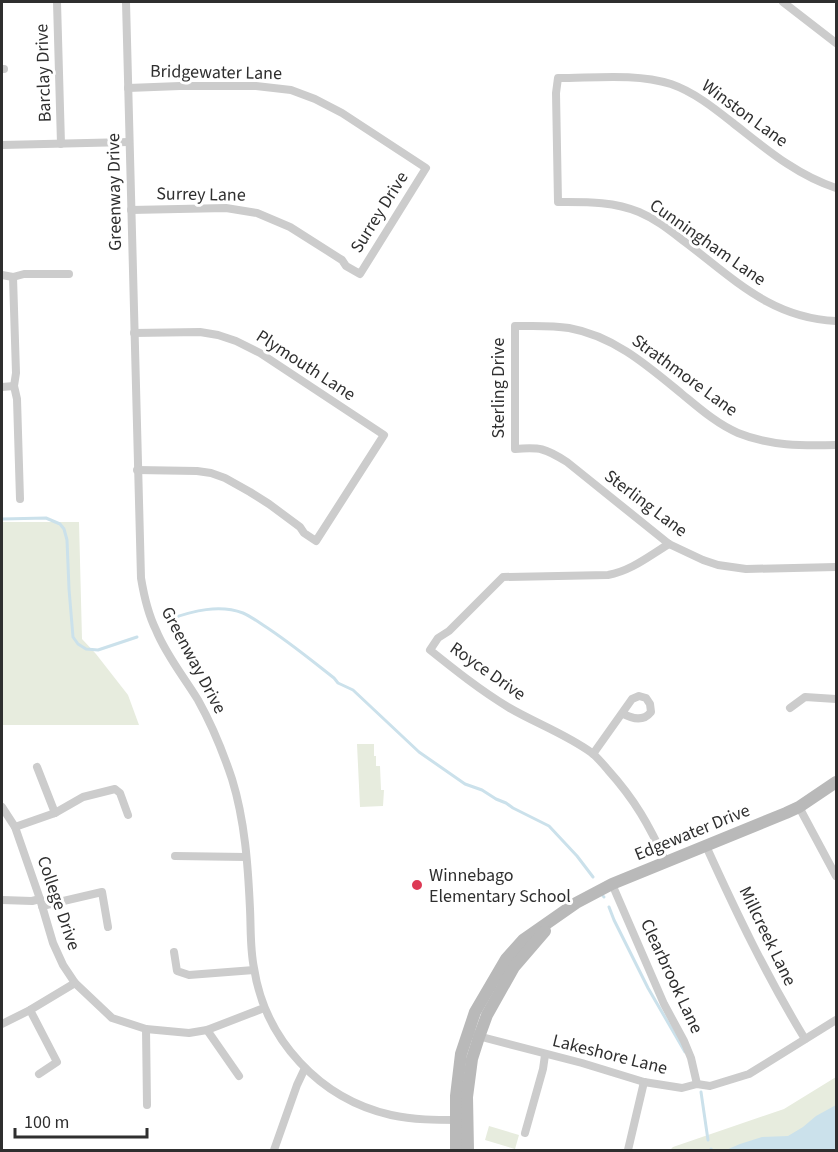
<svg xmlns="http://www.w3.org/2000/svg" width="838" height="1152" viewBox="0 0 838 1152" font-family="'Source Sans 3',sans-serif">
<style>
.green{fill:#e7ecde}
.water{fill:#cbe1eb}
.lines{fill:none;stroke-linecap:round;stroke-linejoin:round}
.stream{stroke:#cbe1eb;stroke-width:3}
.street{stroke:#ccc;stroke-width:8}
.secondary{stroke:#b9b9b9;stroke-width:12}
.poi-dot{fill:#dd3a55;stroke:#fff;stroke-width:2}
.labels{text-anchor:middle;stroke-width:6;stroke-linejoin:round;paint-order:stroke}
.street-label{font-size:18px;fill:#2f2f2f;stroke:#fff}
.poi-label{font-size:18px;fill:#2f2f2f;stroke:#fff;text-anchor:start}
</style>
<rect width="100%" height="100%" fill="#fff"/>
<g class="green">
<polygon points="2,522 79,522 82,639 96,654 128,695 139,725 2,725"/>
<polygon points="357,744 374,744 374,756 376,756 376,766 380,766 381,790 384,790 383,806 360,807"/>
<polygon points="836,1077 836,1150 670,1150 673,1147 784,1109"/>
<polygon points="489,1126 519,1135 515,1149 485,1140"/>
</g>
<polygon class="water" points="836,1105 836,1150 726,1150 740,1144 762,1137 788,1136 803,1127 816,1116"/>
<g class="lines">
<g class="stream">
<polyline points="2,519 46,518 60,524 64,529 67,540 69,589 73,637 78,644 86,649 98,650 137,637"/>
<path d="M170,619C193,611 219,604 243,613C250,616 257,621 263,625C288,641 311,660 334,678L338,683L353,690L419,752L465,784L482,790L496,799L506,803L513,808L549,826L577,856L593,877"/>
<polyline points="603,896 604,897"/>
<polyline points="609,907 614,920 648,988 685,1052"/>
<polyline points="701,1092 708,1140"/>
<polyline points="711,1149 712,1150"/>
</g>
<g class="street">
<polyline points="57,2 61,144"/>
<path d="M126,2L141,578C144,596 148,614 156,630C166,655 184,677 198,700C212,725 223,752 232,779C245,821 248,866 250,909C251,929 250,949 254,968C265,1040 320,1099 391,1115C414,1120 436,1120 459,1120"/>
<polyline points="783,2 836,43"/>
<polyline points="2,69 4,69"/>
<polyline points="128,88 180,86 256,86 291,90 315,99 342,113 426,168 360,274 346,266 342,260 290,227 257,213 226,208 131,210"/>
<polyline points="2,145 129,142"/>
<path d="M836,188C796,175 765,148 733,123C714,108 694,92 671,84C636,73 594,78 558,78L556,93L558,202C585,202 613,201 639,212C658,220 673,233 689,245C737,282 773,318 836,321"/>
<polyline points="2,275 13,277 24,274 69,274"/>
<polyline points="13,277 16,373 14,386 17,399 20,499"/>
<polyline points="134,333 200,332 218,335 236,341 260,353 384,435 316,541 304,533 300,527 269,504 250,492 225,478 211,473 197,471 137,470"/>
<polyline points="2,387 14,386"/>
<path d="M836,445C802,446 770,446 738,433C717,424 699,408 682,394C648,366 614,336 569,328C551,325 533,326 515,326V449C540,447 545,448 567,462L669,544L703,560L718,565L746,569L836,567"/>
<polyline points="790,708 805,697 836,699"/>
<path d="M593,754L632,699L639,696L646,698L650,704L651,712C643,722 632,719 622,713"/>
<polyline points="37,767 55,813"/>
<polyline points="2,807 15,827 40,899 53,943 63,965 75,983 112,1018 146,1029 189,1033 207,1030 264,1008"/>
<polyline points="799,807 836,876"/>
<polyline points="15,827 55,813 83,797 115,789 120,793 128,815"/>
<path d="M706,846C737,914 766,975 805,1039"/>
<polyline points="175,856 246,857"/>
<path d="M666,862C649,825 635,800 608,770C603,764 598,758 592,753C566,734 535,723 508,707C480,690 455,670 430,650L438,638L449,631L503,577L608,575C631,571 649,556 669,544"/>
<polyline points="612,884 664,1004 684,1041 691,1058 697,1084"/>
<polyline points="2,900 32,901 40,899"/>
<polyline points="42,906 102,892 108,927"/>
<polyline points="174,952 177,971 189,975 254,970"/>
<polyline points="30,1010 57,1062 39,1074"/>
<polyline points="2,1024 30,1010 75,983"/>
<polyline points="146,1029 147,1105"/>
<polyline points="207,1030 239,1076"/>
<polyline points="474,1035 582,1063 644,1082 682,1088 697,1084 710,1086 749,1074 836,1020"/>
<polyline points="525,1133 543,1069 545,1055"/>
<polyline points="274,1150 297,1085 305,1068"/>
<polyline points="628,1150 644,1082"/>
</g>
<g class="secondary">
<polyline points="456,1150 456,1096 461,1054 475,1012 506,959 523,940 576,903 612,884 786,813 799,807 836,782"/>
<polyline points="468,1150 467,1097 472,1059 479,1037 487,1015 514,967 545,931"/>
</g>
</g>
<circle class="poi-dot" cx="417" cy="885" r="6"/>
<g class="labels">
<g class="street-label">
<text transform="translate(216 72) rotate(1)" y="6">Bridgewater Lane</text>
<text transform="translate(43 73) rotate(-92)" y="6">Barclay Drive</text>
<text transform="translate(745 113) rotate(36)" y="6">Winston Lane</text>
<text transform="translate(114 192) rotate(-91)" y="6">Greenway Drive</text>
<text transform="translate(201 194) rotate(1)" y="6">Surrey Lane</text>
<text transform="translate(379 212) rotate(-58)" y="6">Surrey Drive</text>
<text transform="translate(708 242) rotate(35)" y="6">Cunningham Lane</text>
<text transform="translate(306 365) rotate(33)" y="6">Plymouth Lane</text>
<text transform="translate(685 375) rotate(36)" y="6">Strathmore Lane</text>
<text transform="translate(498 388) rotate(-90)" y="6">Sterling Drive</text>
<text transform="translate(646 503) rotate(37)" y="6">Sterling Lane</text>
<text transform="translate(194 660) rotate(62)" y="6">Greenway Drive</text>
<text transform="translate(488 671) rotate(35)" y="6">Royce Drive</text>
<text transform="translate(692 832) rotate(-22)" y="6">Edgewater Drive</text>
<text transform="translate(59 903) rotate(71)" y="6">College Drive</text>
<text transform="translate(768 936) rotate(64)" y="6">Millcreek Lane</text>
<text transform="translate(672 976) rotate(65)" y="6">Clearbrook Lane</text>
<text transform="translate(610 1054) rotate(14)" y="6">Lakeshore Lane</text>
</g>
<g class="poi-label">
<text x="429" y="881">Winnebago<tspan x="429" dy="21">Elementary School</tspan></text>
</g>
</g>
<rect width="838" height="1152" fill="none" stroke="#2f2f2f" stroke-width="6"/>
<path d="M15 1128v9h132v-9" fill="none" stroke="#2f2f2f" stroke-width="3"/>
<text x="24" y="1128" font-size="18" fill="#2f2f2f" stroke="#ffffff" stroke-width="4.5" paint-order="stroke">100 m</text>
</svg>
